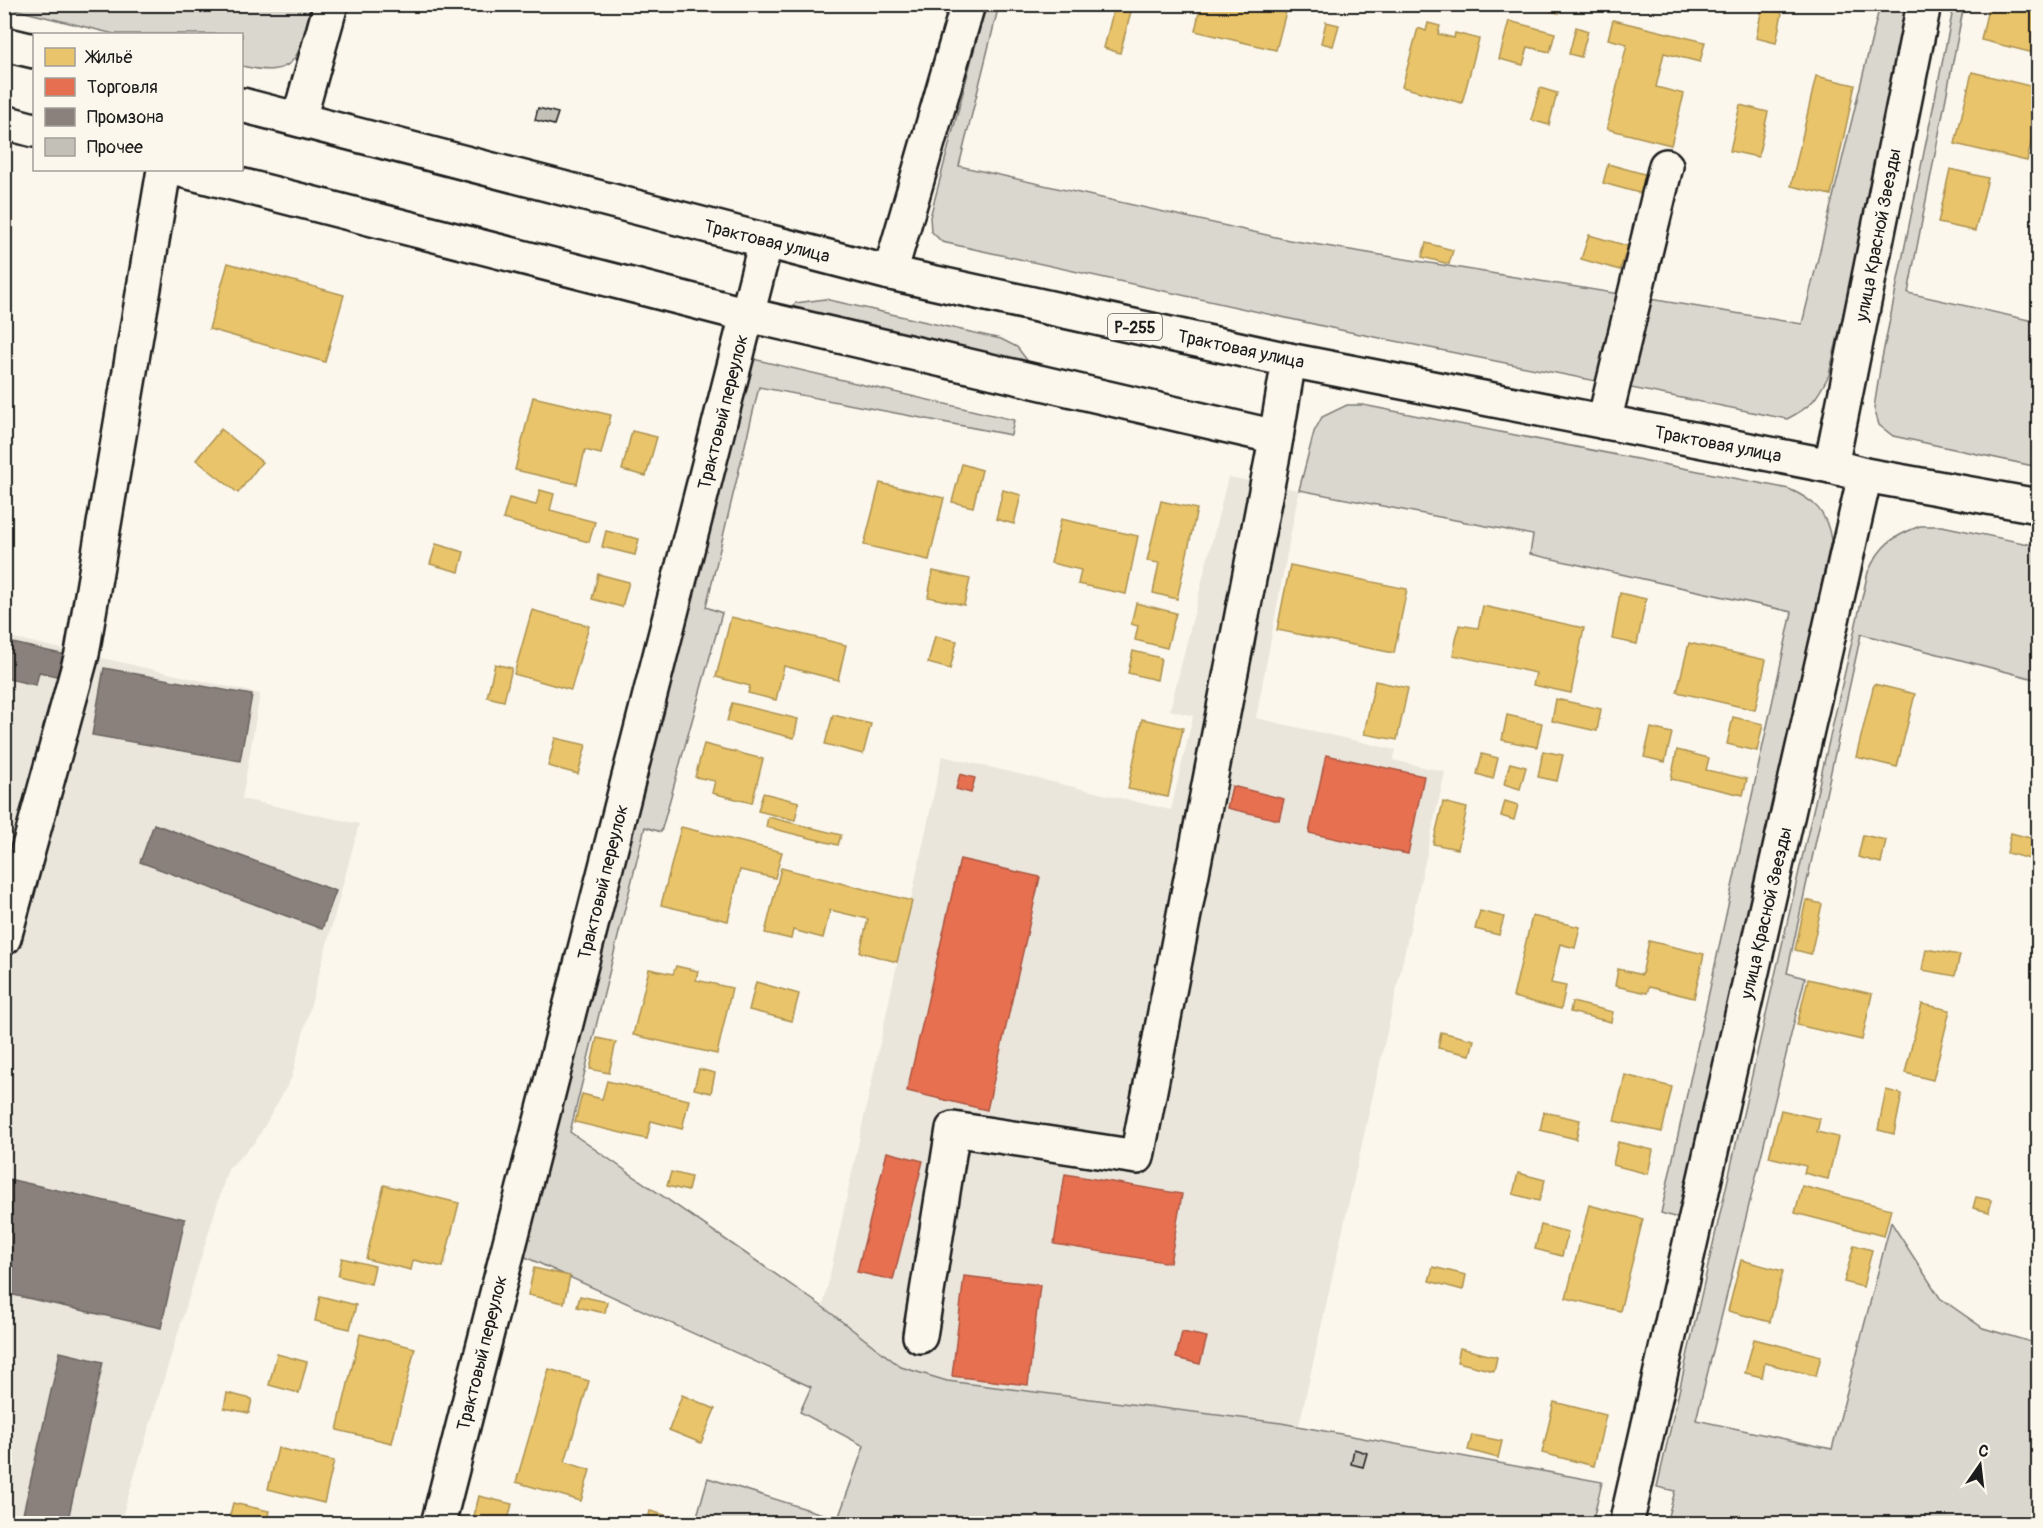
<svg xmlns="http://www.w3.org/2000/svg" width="2043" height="1528" viewBox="0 0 2043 1528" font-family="Pangolin,sans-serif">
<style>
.built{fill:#eae6dc}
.green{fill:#dad7ce;stroke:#7b7a75;stroke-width:1.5}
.homes{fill:#e9c46a;stroke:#ac9253;stroke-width:1.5}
.shops{fill:#e76f51;stroke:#aa5641;stroke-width:1.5}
.industry{fill:#8a817c;stroke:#69635f;stroke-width:1.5}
.building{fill:#c3c0b8;stroke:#1c1c1c;stroke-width:1.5}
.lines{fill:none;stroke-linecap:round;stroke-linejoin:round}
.minor-casing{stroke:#1c1c1c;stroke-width:38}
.highway-casing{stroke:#1c1c1c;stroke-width:38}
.minor{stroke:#fbf7ec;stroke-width:33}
.highway{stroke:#fbf7ec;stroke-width:33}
.labels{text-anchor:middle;stroke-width:6;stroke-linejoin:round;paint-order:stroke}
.shield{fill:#fbf7ec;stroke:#5f5e5a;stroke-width:1.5}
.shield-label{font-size:16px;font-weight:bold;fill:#1c1c1c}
.street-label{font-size:18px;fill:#1c1c1c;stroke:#fbf7ec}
</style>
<rect width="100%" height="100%" fill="#fbf7ec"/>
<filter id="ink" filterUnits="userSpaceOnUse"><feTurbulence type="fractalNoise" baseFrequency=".0167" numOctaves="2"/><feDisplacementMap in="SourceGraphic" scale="12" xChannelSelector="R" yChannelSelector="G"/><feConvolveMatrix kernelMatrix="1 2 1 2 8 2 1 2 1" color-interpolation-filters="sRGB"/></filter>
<g filter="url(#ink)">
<g class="built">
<polygon points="1228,477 1299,490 1256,718 1396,750 1393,760 1445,772 1299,1426 947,1381 901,1367 823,1307 942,756 1171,810 1193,716 1170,710"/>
<polygon points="5,636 260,694 242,799 359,824 291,1079 256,1141 228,1169 120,1523 5,1524"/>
</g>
<g class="green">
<path d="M4,5L5,4L311,5C299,53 301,80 242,66V34H114L5,7Z"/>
<path d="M986,5H999L959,166L1289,240L1802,324L1880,5H1910L1872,189L1829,375C1816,400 1812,406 1787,419L1345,331L942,242L931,231L930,217Z"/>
<polygon points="1954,5 1964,5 1908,293 2038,322 2038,467 1893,436 1879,425 1874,408 1881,363"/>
<polygon points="825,299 1001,339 1017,347 1030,364 786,310 796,303"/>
<polygon points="749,358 1014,420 1011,435 759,387 706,607 722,613 661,832 645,827 570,1132 823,1307 901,1367 947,1381 1281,1423 1602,1482 1592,1524 695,1523 708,1478 838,1519 864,1446 800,1412 811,1387 521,1255"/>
<path d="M1347,405H1363L1789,489C1814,500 1827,512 1831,540L1684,1220L1661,1213L1792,612L1530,554L1533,535L1299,490L1314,432L1322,417Z"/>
<path d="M1920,526H1942L2038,546V680L1861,634L1787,973L1805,978L1696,1420L1832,1449L1891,1222L1940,1298L1983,1328L2038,1344V1523H1666L1675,1491L1657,1487L1868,572C1881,544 1892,537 1920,526Z"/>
</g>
<g class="homes">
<polygon points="1115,4 1133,4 1120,53 1104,48"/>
<polygon points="1201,4 1288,4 1276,50 1195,31"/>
<polygon points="1525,4 1561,4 1559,13"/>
<polygon points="1989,4 2038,4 2038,54 1981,40"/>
<polygon points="1762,8 1782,13 1776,43 1756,38"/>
<polygon points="1613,20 1705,42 1700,62 1664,53 1656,87 1684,94 1671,145 1607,129 1627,44 1608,39"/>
<polygon points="1509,21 1555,33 1550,52 1528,47 1523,65 1499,59"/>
<polygon points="1326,22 1339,25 1333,46 1321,43"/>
<polygon points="1428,23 1440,26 1438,34 1454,38 1455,33 1479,39 1462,103 1402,87 1418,28 1426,31"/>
<polygon points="1576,27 1588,31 1581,57 1569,54"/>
<polygon points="1972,72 2038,88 2038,111 2027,161 1955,144"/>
<polygon points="1816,76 1855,85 1831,195 1791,186"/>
<polygon points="1540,88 1557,93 1549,125 1531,120"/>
<polygon points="1740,105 1768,112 1758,157 1730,151"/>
<polygon points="1608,164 1648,175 1643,194 1603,183"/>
<polygon points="1950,169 1988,178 1975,231 1938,223"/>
<polygon points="1589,235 1628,246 1620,270 1581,259"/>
<polygon points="1426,243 1453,250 1449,264 1422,257"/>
<polygon points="228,263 344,295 325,362 209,329"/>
<polygon points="533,397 611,415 601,454 585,450 577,484 515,470"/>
<polygon points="221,429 262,462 238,493 196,460"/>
<polygon points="632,431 657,437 646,476 622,470"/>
<polygon points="962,464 982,470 973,507 952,502"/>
<polygon points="880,483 944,498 929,560 864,545"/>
<polygon points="540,490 554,494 550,510 595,522 589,542 503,519 509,498 536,505"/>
<polygon points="1003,490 1021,495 1014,524 996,519"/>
<polygon points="1161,501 1197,509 1177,599 1153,593 1159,563 1147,561"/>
<polygon points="1061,519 1138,536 1126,594 1078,584 1081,570 1051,563"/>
<polygon points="606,531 639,539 635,555 602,547"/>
<polygon points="436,544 464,552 459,572 430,564"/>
<polygon points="1290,565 1407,589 1394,653 1277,630"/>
<polygon points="933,571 970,579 964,605 928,597"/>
<polygon points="598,574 629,582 622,607 592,599"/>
<polygon points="1620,593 1646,599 1637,644 1612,639"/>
<polygon points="1136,603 1176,613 1167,648 1135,640 1138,626 1131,624"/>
<polygon points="1483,606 1584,628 1571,693 1533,685 1536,673 1453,655 1459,625 1478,628"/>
<polygon points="532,610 589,626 571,690 514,674"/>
<polygon points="731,617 846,645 838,680 784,666 776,700 748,693 750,686 716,677"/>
<polygon points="935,636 957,641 950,669 928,663"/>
<polygon points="1689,643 1766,660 1755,710 1677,692"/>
<polygon points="1133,651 1161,658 1157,680 1128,673"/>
<polygon points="495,664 512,668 504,701 487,697"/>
<polygon points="1375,681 1408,688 1397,740 1364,734"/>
<polygon points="1874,684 1915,694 1897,767 1856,757"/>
<polygon points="1556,699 1601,709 1597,731 1552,721"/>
<polygon points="732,703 798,719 794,738 727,721"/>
<polygon points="833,715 871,724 863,754 825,744"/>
<polygon points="1507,715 1542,723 1537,747 1502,740"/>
<polygon points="1733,717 1763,724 1757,751 1727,744"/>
<polygon points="1142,719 1183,728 1168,797 1128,789"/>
<polygon points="1651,728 1672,733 1665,762 1644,757"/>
<polygon points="555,738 586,745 578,774 548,766"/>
<polygon points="704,744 763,759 752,803 712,793 715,781 695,777"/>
<polygon points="1677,750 1709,758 1706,770 1747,779 1743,795 1671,779"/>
<polygon points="1543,751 1563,755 1557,781 1538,777"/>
<polygon points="1482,754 1498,758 1493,779 1477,774"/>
<polygon points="1510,763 1526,767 1520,789 1504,784"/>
<polygon points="763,793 799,802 795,820 758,811"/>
<polygon points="1505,801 1518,805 1514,820 1501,816"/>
<polygon points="1443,802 1467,808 1458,849 1433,844"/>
<polygon points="768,817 841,835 838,845 766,827"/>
<polygon points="681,827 782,852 775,878 740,870 728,921 661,905"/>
<polygon points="2011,833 2038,840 2037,861 2007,853"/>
<polygon points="1863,835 1886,840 1881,863 1858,857"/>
<polygon points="781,868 912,901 897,962 860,952 868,919 830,910 823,938 793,930 791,939 765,933"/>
<polygon points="1806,900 1822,904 1811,954 1795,950"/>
<polygon points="1480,911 1504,917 1499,935 1475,929"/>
<polygon points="1532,916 1580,927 1575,948 1560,944 1551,983 1566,986 1561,1009 1513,997"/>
<polygon points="1649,941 1704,954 1694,998 1649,987 1647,993 1615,986 1618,969 1642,975"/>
<polygon points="1926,949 1960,955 1955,976 1922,970"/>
<polygon points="676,966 698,971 696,980 732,988 717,1054 633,1035 649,969 673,974"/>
<polygon points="1808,979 1872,994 1862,1040 1797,1025"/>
<polygon points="756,982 799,994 792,1021 749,1010"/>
<polygon points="1572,1002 1613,1012 1611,1022 1570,1012"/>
<polygon points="1922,1004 1950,1010 1933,1080 1905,1073"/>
<polygon points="1441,1032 1474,1040 1470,1055 1438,1048"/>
<polygon points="597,1038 616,1042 609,1073 590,1069"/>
<polygon points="699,1069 715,1073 711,1093 694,1089"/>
<polygon points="1625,1075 1672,1087 1662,1132 1614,1121"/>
<polygon points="607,1081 689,1100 682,1129 651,1121 647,1139 575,1122 582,1094 602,1099"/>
<polygon points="1886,1090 1902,1094 1894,1134 1878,1130"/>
<polygon points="1781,1110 1820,1119 1817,1132 1838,1137 1828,1179 1804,1173 1806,1166 1769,1157"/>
<polygon points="1544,1112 1580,1120 1576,1139 1540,1130"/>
<polygon points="1618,1142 1653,1150 1648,1174 1613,1165"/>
<polygon points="671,1172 691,1177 688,1191 667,1186"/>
<polygon points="1518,1173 1545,1180 1539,1201 1513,1194"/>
<polygon points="384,1185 459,1203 443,1267 413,1260 411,1270 366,1259"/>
<polygon points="1802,1186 1891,1209 1884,1236 1795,1213"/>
<polygon points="1976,1197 1991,1200 1989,1212 1973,1208"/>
<polygon points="1589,1205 1643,1219 1620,1311 1566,1298"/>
<polygon points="1541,1225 1568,1232 1562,1256 1535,1249"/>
<polygon points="1854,1245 1872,1250 1863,1287 1844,1282"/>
<polygon points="342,1258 375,1266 371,1284 338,1276"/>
<polygon points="1741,1260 1783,1271 1770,1322 1728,1311"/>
<polygon points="1433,1267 1466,1275 1463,1290 1429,1281"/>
<polygon points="534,1268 570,1276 564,1303 528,1295"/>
<polygon points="320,1296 356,1305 350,1329 315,1321"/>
<polygon points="580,1296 607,1302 605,1313 577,1307"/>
<polygon points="360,1334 415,1348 392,1443 337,1430"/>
<polygon points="1754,1339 1821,1356 1816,1376 1765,1363 1762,1377 1745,1373"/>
<polygon points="1460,1348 1497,1357 1494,1371 1457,1362"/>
<polygon points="277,1354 307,1362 299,1393 269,1385"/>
<polygon points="549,1369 589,1381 565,1462 590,1470 581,1501 516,1482"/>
<polygon points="227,1393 252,1399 249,1413 224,1408"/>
<polygon points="682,1395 715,1409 701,1443 669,1430"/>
<polygon points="1554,1402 1606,1415 1594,1466 1542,1453"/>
<polygon points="1472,1435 1502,1441 1498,1458 1468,1450"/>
<polygon points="278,1448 334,1461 324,1503 268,1489"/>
<polygon points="479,1496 512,1504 507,1524 472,1524"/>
<polygon points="233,1503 269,1511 266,1524 248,1524 229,1519"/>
<polygon points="650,1511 665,1515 663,1524 647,1524"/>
</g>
<g class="shops">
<polygon points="1326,755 1424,776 1408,854 1309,833"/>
<polygon points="960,774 975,778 971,793 956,789"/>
<polygon points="1232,786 1284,799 1279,820 1227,808"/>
<polygon points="960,859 1040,877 987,1110 907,1091"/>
<polygon points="887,1152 923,1161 893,1280 857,1272"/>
<polygon points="1065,1174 1182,1194 1170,1263 1054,1244"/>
<polygon points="964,1276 1040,1285 1028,1385 952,1376"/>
<polygon points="1182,1332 1207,1337 1200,1364 1176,1358"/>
</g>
<g class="industry">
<polygon points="4,641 66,655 61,677 39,672 36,685 4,678"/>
<polygon points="104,668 252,695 240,761 92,735"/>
<polygon points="154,824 336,891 322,929 140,862"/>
<polygon points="4,1178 185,1219 161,1328 4,1293"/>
<polygon points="60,1352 103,1362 67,1524 23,1514"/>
</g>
<g class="building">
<polygon points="538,108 558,113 554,125 535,120"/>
<polygon points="1354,1449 1367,1453 1363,1467 1351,1464"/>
</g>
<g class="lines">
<g class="minor-casing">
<g id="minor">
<polyline points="299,119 331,4"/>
<polyline points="4,122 34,130"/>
<polyline points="181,170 748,315 1276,437"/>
<polyline points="890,273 968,4"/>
<polyline points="1604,422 1666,166"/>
<polyline points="1831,466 1924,4"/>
<polyline points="4,938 82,654 164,170"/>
<polyline points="920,1336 953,1129 1137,1157 1273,455 1289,360"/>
<polyline points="1628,1516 1865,475"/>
<polyline points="438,1524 766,241"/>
</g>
</g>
<g class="highway-casing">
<g id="highway">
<polyline points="4,44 34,51"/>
<polyline points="242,105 890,273 1289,360 1831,466 1865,475 2038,506"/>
</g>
</g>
<use href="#minor" class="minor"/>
<use href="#highway" class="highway"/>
</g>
</g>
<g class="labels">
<rect class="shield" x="1108" y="314" width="54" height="26" rx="4.5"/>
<g class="shield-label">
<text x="1135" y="333">Р-255</text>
</g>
<g class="street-label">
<text transform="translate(1878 235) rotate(-79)" y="6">улица Красной Звезды</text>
<text transform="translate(767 241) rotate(14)" y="6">Трактовая улица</text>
<text transform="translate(1241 349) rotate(12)" y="6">Трактовая улица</text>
<text transform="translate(723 412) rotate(-76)" y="6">Трактовый переулок</text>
<text transform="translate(1718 444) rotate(11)" y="6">Трактовая улица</text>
<text transform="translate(603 882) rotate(-76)" y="6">Трактовый переулок</text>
<text transform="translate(1766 913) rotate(-77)" y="6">улица Красной Звезды</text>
<text transform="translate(482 1353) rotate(-76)" y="6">Трактовый переулок</text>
</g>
</g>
<rect width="2043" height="1528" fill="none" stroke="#fbf7ec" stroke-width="24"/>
<rect x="12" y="12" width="2019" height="1504" fill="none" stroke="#1c1c1c" stroke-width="2" filter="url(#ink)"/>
<rect x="33" y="33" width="210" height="138" fill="#fbf7ec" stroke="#a29f99" stroke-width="1.5"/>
<rect x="45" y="48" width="30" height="18" fill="#e9c46a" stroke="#a29f99" stroke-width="1.5"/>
<text x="87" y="63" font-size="18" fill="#1c1c1c">Жильё</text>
<rect x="45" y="78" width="30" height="18" fill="#e76f51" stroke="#a29f99" stroke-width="1.5"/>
<text x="87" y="93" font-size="18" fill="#1c1c1c">Торговля</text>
<rect x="45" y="108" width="30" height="18" fill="#8a817c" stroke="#a29f99" stroke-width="1.5"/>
<text x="87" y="123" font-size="18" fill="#1c1c1c">Промзона</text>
<rect x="45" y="138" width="30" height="18" fill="#c3c0b8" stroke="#a29f99" stroke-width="1.5"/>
<text x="87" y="153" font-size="18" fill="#1c1c1c">Прочее</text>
<g transform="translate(1980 1465) rotate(14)" stroke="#fbf7ec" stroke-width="4.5" paint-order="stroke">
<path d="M0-4.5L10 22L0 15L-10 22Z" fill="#1c1c1c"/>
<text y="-9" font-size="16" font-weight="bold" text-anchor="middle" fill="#1c1c1c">С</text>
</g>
</svg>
